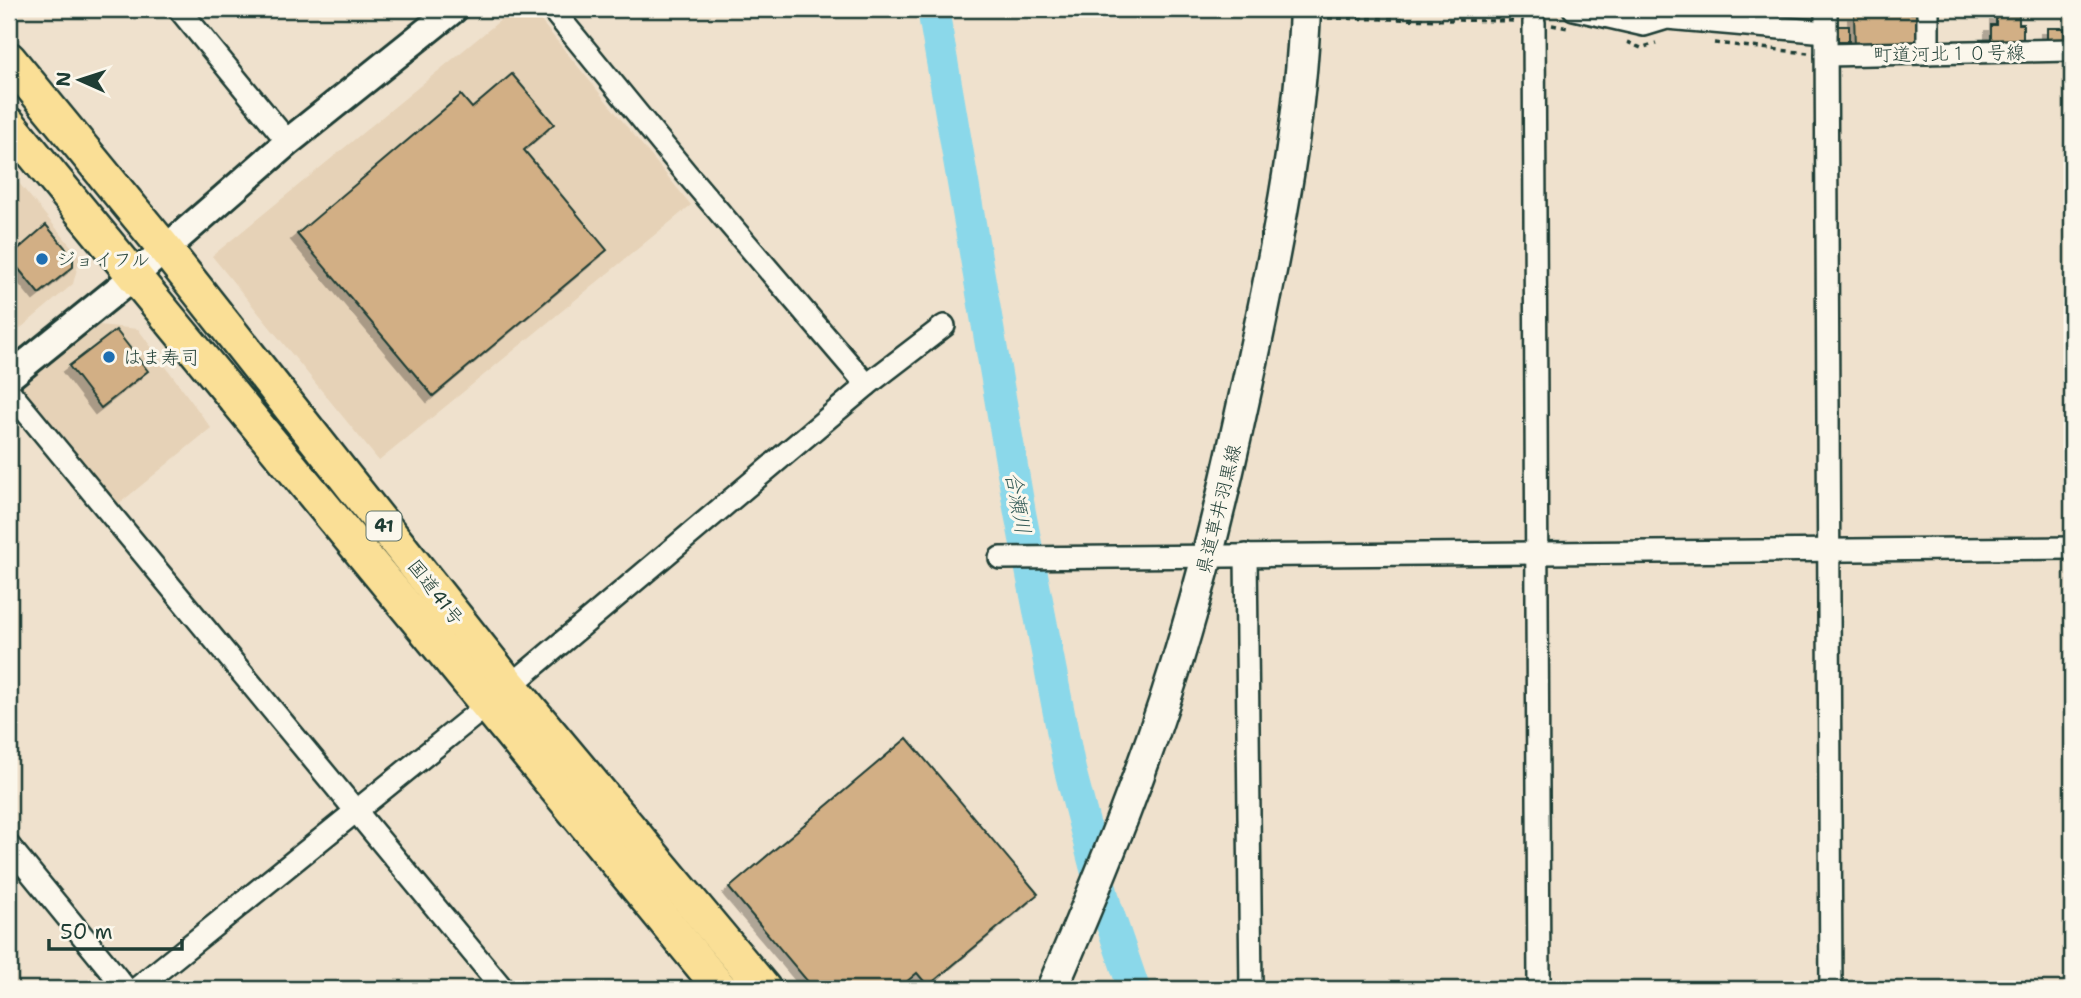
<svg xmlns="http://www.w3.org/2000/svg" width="2081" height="998" viewBox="0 0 2081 998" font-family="'Shantell Sans','Klee One',sans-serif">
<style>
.built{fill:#e6d2b7}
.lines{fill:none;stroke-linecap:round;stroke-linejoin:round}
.river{stroke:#8bd8ea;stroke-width:32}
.building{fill:#d2af85;stroke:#1f3d34;stroke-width:2;filter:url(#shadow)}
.minor-casing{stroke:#1f3d34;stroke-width:26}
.tertiary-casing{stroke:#1f3d34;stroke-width:32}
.secondary-casing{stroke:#1f3d34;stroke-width:35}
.trunk-casing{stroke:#1f3d34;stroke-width:38}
.path{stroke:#1f3d34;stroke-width:3.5;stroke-dasharray:5 5;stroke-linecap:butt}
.minor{stroke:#fbf7ec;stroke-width:21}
.tertiary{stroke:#fbf7ec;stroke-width:26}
.secondary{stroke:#fbf7ec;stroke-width:30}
.trunk{stroke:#fadf96;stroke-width:33}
.poi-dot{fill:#1f6fb2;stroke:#fbf7ec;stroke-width:2.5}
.labels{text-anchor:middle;stroke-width:6;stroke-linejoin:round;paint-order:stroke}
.shield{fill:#fbf7ec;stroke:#61756b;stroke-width:2}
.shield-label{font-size:18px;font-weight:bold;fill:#1f3d34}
.street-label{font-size:19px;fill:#1f3d34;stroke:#fbf7ec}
.poi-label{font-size:19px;fill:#1f3d34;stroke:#fbf7ec;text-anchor:start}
.water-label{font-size:21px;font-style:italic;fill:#355c58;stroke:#fbf7ec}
</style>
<defs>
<filter id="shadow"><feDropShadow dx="-6" dy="6" stdDeviation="0" flood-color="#0004"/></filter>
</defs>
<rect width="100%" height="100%" fill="#efe1cd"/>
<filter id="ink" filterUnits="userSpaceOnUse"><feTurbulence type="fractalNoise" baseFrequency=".0143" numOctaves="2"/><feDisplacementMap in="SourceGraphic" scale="14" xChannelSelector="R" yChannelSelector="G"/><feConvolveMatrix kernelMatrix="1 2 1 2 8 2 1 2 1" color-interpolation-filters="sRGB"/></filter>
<g filter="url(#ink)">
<g class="built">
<polygon points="514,9 531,9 691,205 379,461 212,256"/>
<polygon points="1831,9 1922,9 1922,49 1838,50 1831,39"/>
<polygon points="9,171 80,257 73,284 9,338"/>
<polygon points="99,325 138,329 211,428 109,512 12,391"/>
</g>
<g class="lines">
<polyline class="river" points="933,9 1020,513 1070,770 1106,907 1134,989"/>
</g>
<g class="building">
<polygon points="1917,13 1917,47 1855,48 1854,14"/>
<polygon points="1996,15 2019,15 2019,24 2023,24 2023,46 1991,46 1991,25 1996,25"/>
<polygon points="1834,26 1849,26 1849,41 1833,41"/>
<polygon points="2047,28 2064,28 2065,45 2047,45"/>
<polygon points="512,74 554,124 524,150 607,250 433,396 297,234 461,95 472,108"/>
<polygon points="46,225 73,257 73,267 39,294 9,257"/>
<polygon points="116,330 148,371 101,408 69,366"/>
<polygon points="907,738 1038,894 928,986 917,973 898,989 814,989 729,888"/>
</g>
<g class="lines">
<g class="minor-casing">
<g id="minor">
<polyline points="179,9 288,142"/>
<polyline points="552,9 686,173 867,385"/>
<polyline points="1574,9 1644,25 1667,18 1826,32 1826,9"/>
<polyline points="1928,9 1928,53"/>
<polyline points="1534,22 1539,989"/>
<polyline points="1826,32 1831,989"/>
<polyline points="1826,55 2072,50"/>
<polyline points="9,391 503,989"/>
<polyline points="1246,555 1251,989"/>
<polyline points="1000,558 2072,548"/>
<polyline points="521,677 867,385 944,326"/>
<polyline points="9,846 126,989"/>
<polyline points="136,989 476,714"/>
</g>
</g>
<g class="tertiary-casing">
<polyline id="tertiary" points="9,377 133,277 288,142 454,9"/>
</g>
<g class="secondary-casing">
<path id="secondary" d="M1052,989C1102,873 1151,754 1186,632C1215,535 1236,437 1257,339C1280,230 1301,120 1305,9"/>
</g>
<g class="trunk-casing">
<g id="trunk">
<polyline points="9,59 165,249 504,678 764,989"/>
<polyline points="9,124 721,989"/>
</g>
</g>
<g class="path">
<polyline points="1328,18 1516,21"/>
<polyline points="1552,25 1568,28"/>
<polyline points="1627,42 1641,48 1656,43"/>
<polyline points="1714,43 1808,53"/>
</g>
<use href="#minor" class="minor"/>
<use href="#tertiary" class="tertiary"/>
<use href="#secondary" class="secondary"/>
<use href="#trunk" class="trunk"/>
</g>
</g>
<g class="poi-dot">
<circle cx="42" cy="259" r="7"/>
<circle cx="109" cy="357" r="7"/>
</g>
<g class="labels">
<rect class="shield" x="366.5" y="511.5" width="35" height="29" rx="5"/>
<g class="shield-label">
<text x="384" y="532">41</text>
</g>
<g class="street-label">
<text transform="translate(1949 53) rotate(-1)" y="7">町道河北１０号線</text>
<text transform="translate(1218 509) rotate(-76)" y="7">県道草井羽黒線</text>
<text transform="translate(436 592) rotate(52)" y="7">国道41号</text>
</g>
<g class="poi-label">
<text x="56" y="266">ジョイフル</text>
<text x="123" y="364">はま寿司</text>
</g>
<g class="water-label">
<text transform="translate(1018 503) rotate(80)" y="7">合瀬川</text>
</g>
</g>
<rect width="2081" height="998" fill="none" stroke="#fbf7ec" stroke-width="35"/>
<rect x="18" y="18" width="2046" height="963" fill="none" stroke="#1f3d34" stroke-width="2.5" filter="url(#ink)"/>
<g transform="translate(80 80) rotate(273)" stroke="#fbf7ec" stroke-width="5" paint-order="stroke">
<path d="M0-5L12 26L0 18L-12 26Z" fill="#1f3d34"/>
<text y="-10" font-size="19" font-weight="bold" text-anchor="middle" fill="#1f3d34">N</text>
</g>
<path d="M49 939v10h133v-10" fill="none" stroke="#1f3d34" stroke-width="3.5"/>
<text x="60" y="939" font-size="21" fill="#1f3d34" stroke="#fbf7ec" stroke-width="5" paint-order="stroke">50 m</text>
</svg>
